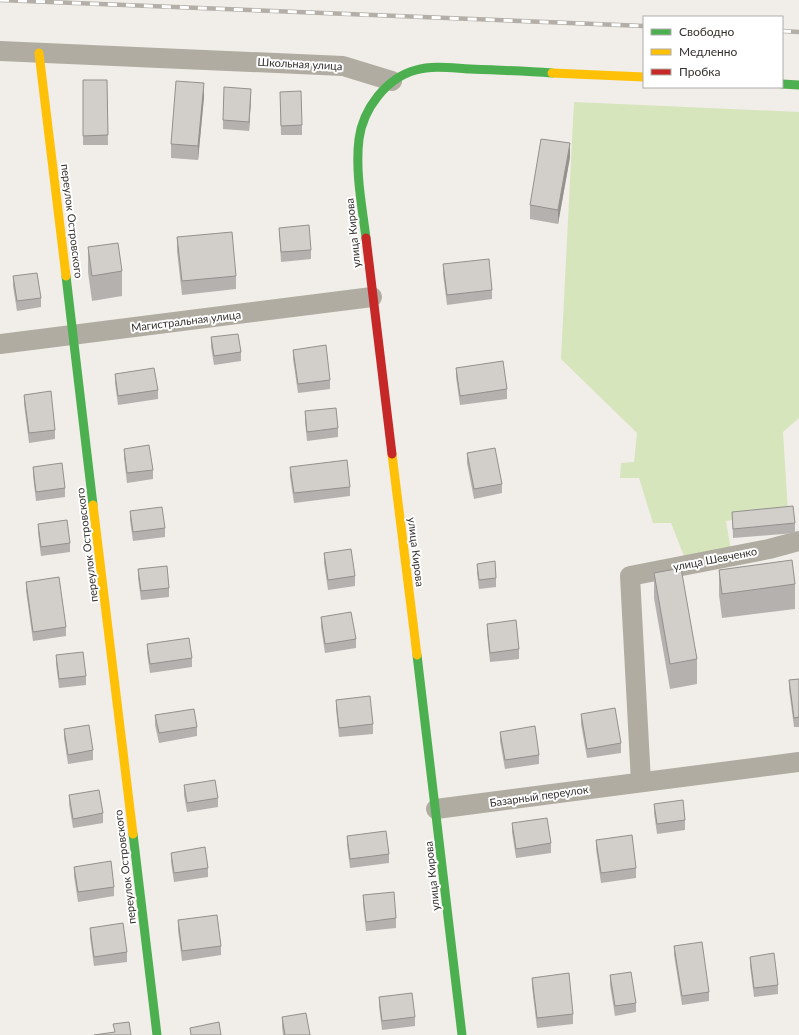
<svg xmlns="http://www.w3.org/2000/svg" width="799" height="1035" viewBox="0 0 799 1035" font-family="Lato,sans-serif">
<style>
.green{fill:#d6e5bb}
.lines{fill:none;stroke-linecap:round;stroke-linejoin:round}
.street{stroke:#b1aca1;stroke-width:20}
.fast{stroke:#4caf50;stroke-width:9}
.slow{stroke:#ffc107;stroke-width:9}
.jam{stroke:#c62828;stroke-width:9}
.rail-casing{stroke:#b3afa8;stroke-width:4.5}
.rail{stroke:#fff;stroke-width:3;stroke-dasharray:9;stroke-linecap:butt}
.wall{fill:#b5b1ae}
.shaded-wall{fill:#93908d}
.building{fill:#d2ceca;stroke:#93908d}
.labels{text-anchor:middle;stroke-width:4;stroke-linejoin:round;paint-order:stroke}
.street-label{font-size:11px;fill:#34312e;stroke:#fff}
</style>
<rect width="100%" height="100%" fill="#f1ede8"/>
<polygon class="green" points="574,102 799,112 799,418 783,432 788,512 726,521 731,551 684,556 671,523 653,523 639,478 620,478 621,463 634,462 637,433 561,359"/>
<g class="lines">
<g class="street">
<polyline points="0,51 343,66 392,81"/>
<polyline points="0,344 372,297"/>
<polyline points="641,782 630,576 769,549 799,541"/>
<polyline points="436,809 799,762"/>
</g>
<g class="fast">
<polyline points="782,84 799,85"/>
<path d="M366,238C362,206 355,171 359,139C363,109 386,78 416,70C433,65 452,68 470,69C497,70 524,71 552,73"/>
<polyline points="66,276 93,505"/>
<polyline points="417,655 462,1035"/>
<polyline points="133,834 157,1035"/>
</g>
<g class="slow">
<polyline points="39,53 66,276"/>
<polyline points="552,73 644,77"/>
<polyline points="392,454 417,655"/>
<polyline points="93,505 133,834"/>
</g>
<polyline class="jam" points="366,238 392,454"/>
<g class="rail-casing">
<g id="rail">
<polyline points="0,0 644,26"/>
<polyline points="782,31 799,32"/>
</g>
</g>
<use href="#rail" class="rail"/>
</g>
<g class="wall">
<polygon points="83,80 107,80 108,145 83,145"/>
<polygon points="204,97 198,160 171,158 171,144"/>
<polygon points="251,98 249,131 223,129 223,120"/>
<polygon points="280,101 302,125 302,135 281,135"/>
<polygon points="570,157 558,224 530,219 530,205"/>
<polygon points="279,228 311,250 311,259 281,262"/>
<polygon points="177,237 236,276 236,289 182,295 177,251"/>
<polygon points="88,247 122,271 122,296 92,301 88,272"/>
<polygon points="443,264 492,290 492,299 447,305 443,274"/>
<polygon points="13,276 41,298 41,307 17,311 13,286"/>
<polygon points="211,337 241,352 241,361 214,365 211,347"/>
<polygon points="293,350 330,380 330,389 298,393 293,359"/>
<polygon points="456,368 507,389 507,399 460,405 456,377"/>
<polygon points="115,374 158,390 158,399 118,405 115,383"/>
<polygon points="24,395 55,430 55,439 29,443 24,404"/>
<polygon points="305,411 338,428 338,437 307,441 305,421"/>
<polygon points="124,449 153,470 153,479 127,483 124,458"/>
<polygon points="467,453 502,484 502,493 474,499 467,463"/>
<polygon points="33,467 65,488 65,497 36,501 33,476"/>
<polygon points="290,467 350,487 350,496 294,503 290,476"/>
<polygon points="130,511 165,528 165,537 133,541 130,520"/>
<polygon points="732,512 795,523 795,533 733,538"/>
<polygon points="38,524 70,543 70,552 41,556 38,533"/>
<polygon points="324,553 355,576 355,586 328,590 324,563"/>
<polygon points="477,564 496,578 496,587 479,589 477,573"/>
<polygon points="138,569 169,588 169,597 141,600 138,578"/>
<polygon points="719,570 795,584 795,609 722,618 719,595"/>
<polygon points="654,573 697,659 697,684 670,689 654,598"/>
<polygon points="26,582 66,627 66,636 33,641 26,591"/>
<polygon points="321,617 356,639 356,648 325,653 321,627"/>
<polygon points="487,624 519,649 519,659 490,662 487,633"/>
<polygon points="147,644 192,658 192,667 150,673 147,653"/>
<polygon points="56,655 86,676 86,685 59,688 56,664"/>
<polygon points="799,679 799,727 794,727 789,689 789,680"/>
<polygon points="336,700 373,724 373,734 339,737 336,709"/>
<polygon points="581,714 621,743 621,753 587,758 581,724"/>
<polygon points="155,715 197,727 197,736 159,743 155,725"/>
<polygon points="64,729 93,750 93,760 68,764 64,738"/>
<polygon points="500,732 539,755 539,764 505,769 500,741"/>
<polygon points="184,785 218,798 218,807 187,812 184,795"/>
<polygon points="69,795 103,813 103,823 73,828 69,804"/>
<polygon points="654,804 685,820 685,830 657,834 654,813"/>
<polygon points="512,823 551,843 551,853 516,858 512,832"/>
<polygon points="347,836 389,854 389,863 350,868 347,845"/>
<polygon points="596,840 636,868 636,878 601,883 596,849"/>
<polygon points="171,853 208,868 208,877 174,882 171,862"/>
<polygon points="74,867 114,887 114,896 78,902 74,876"/>
<polygon points="363,895 396,918 396,928 366,931 363,904"/>
<polygon points="178,920 221,946 221,955 182,961 178,930"/>
<polygon points="90,928 127,952 127,962 94,966 90,937"/>
<polygon points="674,946 709,992 709,1001 682,1005 674,955"/>
<polygon points="750,957 778,985 778,994 754,997 750,966"/>
<polygon points="610,975 636,1003 636,1012 615,1016 610,985"/>
<polygon points="532,978 573,1014 573,1024 537,1028 532,987"/>
<polygon points="379,997 415,1017 415,1026 382,1030 379,1006"/>
<polygon points="282,1017 310,1035 283,1035 282,1027"/>
</g>
<g class="shaded-wall">
<polygon points="204,83 204,97 198,160 198,146"/>
<polygon points="251,89 251,98 249,131 249,122"/>
<polygon points="570,143 570,157 558,224 558,210"/>
</g>
<g class="building">
<polygon points="83,80 107,80 108,135 83,136"/>
<polygon points="176,81 204,83 198,146 171,144"/>
<polygon points="224,87 251,89 249,122 223,120"/>
<polygon points="301,91 302,125 281,126 280,92"/>
<polygon points="541,139 570,143 558,210 530,205"/>
<polygon points="309,225 311,250 281,252 279,228"/>
<polygon points="232,232 236,276 182,281 177,237"/>
<polygon points="118,243 122,271 92,276 88,247"/>
<polygon points="489,259 492,290 447,295 443,264"/>
<polygon points="37,273 41,298 17,301 13,276"/>
<polygon points="238,334 241,352 214,356 211,337"/>
<polygon points="326,345 330,380 298,384 293,350"/>
<polygon points="503,361 507,389 460,396 456,368"/>
<polygon points="154,368 158,390 118,396 115,374"/>
<polygon points="51,391 55,430 29,433 24,395"/>
<polygon points="336,408 338,428 307,432 305,411"/>
<polygon points="149,445 153,470 127,473 124,449"/>
<polygon points="495,448 502,484 474,489 467,453"/>
<polygon points="347,460 350,487 294,493 290,467"/>
<polygon points="62,463 65,488 36,492 33,467"/>
<polygon points="793,506 795,523 733,529 732,512"/>
<polygon points="162,507 165,528 133,532 130,511"/>
<polygon points="67,520 70,543 41,547 38,524"/>
<polygon points="351,549 355,576 328,580 324,553"/>
<polygon points="792,560 795,584 722,594 719,570"/>
<polygon points="495,561 496,578 479,580 477,564"/>
<polygon points="167,566 169,588 141,591 138,569"/>
<polygon points="681,568 697,659 670,664 654,573"/>
<polygon points="59,577 66,627 33,632 26,582"/>
<polygon points="351,612 356,639 325,644 321,617"/>
<polygon points="516,620 519,649 490,653 487,624"/>
<polygon points="189,638 192,658 150,664 147,644"/>
<polygon points="83,652 86,676 59,679 56,655"/>
<polygon points="799,679 799,717 794,718 789,680"/>
<polygon points="370,696 373,724 339,728 336,700"/>
<polygon points="615,708 621,743 587,749 581,714"/>
<polygon points="194,709 197,727 159,733 155,715"/>
<polygon points="89,725 93,750 68,755 64,729"/>
<polygon points="535,726 539,755 505,760 500,732"/>
<polygon points="215,780 218,798 187,803 184,785"/>
<polygon points="99,790 103,813 73,819 69,795"/>
<polygon points="683,800 685,820 657,824 654,804"/>
<polygon points="547,818 551,843 516,849 512,823"/>
<polygon points="386,831 389,854 350,859 347,836"/>
<polygon points="632,835 636,868 601,873 596,840"/>
<polygon points="205,847 208,868 174,873 171,853"/>
<polygon points="111,861 114,887 78,892 74,867"/>
<polygon points="394,892 396,918 366,922 363,895"/>
<polygon points="217,915 221,946 182,951 178,920"/>
<polygon points="123,923 127,952 94,957 90,928"/>
<polygon points="702,942 709,992 682,996 674,946"/>
<polygon points="774,953 778,985 754,988 750,957"/>
<polygon points="631,972 636,1003 615,1006 610,975"/>
<polygon points="569,973 573,1014 537,1018 532,978"/>
<polygon points="412,993 415,1017 382,1021 379,997"/>
<polygon points="306,1013 310,1035 285,1035 282,1017"/>
<polygon points="129,1022 131,1035 94,1035 115,1032 113,1024"/>
<polygon points="219,1022 221,1035 191,1035 190,1028"/>
</g>
<g class="labels">
<g class="street-label">
<text transform="translate(300 64) rotate(3)" y="4">Школьная улица</text>
<text transform="translate(72 221) rotate(83)" y="4">переулок Островского</text>
<text transform="translate(353 233) rotate(-96)" y="4">улица Кирова</text>
<text transform="translate(186 321) rotate(-7)" y="4">Магистральная улица</text>
<text transform="translate(87 545) rotate(-97)" y="4">переулок Островского</text>
<text transform="translate(416 552) rotate(83)" y="4">улица Кирова</text>
<text transform="translate(715 559) rotate(-11)" y="4">улица Шевченко</text>
<text transform="translate(539 796) rotate(-8)" y="4">Базарный переулок</text>
<text transform="translate(125 867) rotate(-97)" y="4">переулок Островского</text>
<text transform="translate(432 876) rotate(-96)" y="4">улица Кирова</text>
</g>
</g>
<rect x="643" y="16" width="140" height="72" fill="#ffffff" stroke="#aeadab"/>
<rect x="651" y="29" width="20" height="6" fill="#4caf50" stroke="#aeadab"/>
<text x="679" y="36" font-size="12" fill="#34312e">Свободно</text>
<rect x="651" y="49" width="20" height="6" fill="#ffc107" stroke="#aeadab"/>
<text x="679" y="56" font-size="12" fill="#34312e">Медленно</text>
<rect x="651" y="69" width="20" height="6" fill="#c62828" stroke="#aeadab"/>
<text x="679" y="76" font-size="12" fill="#34312e">Пробка</text>
</svg>
